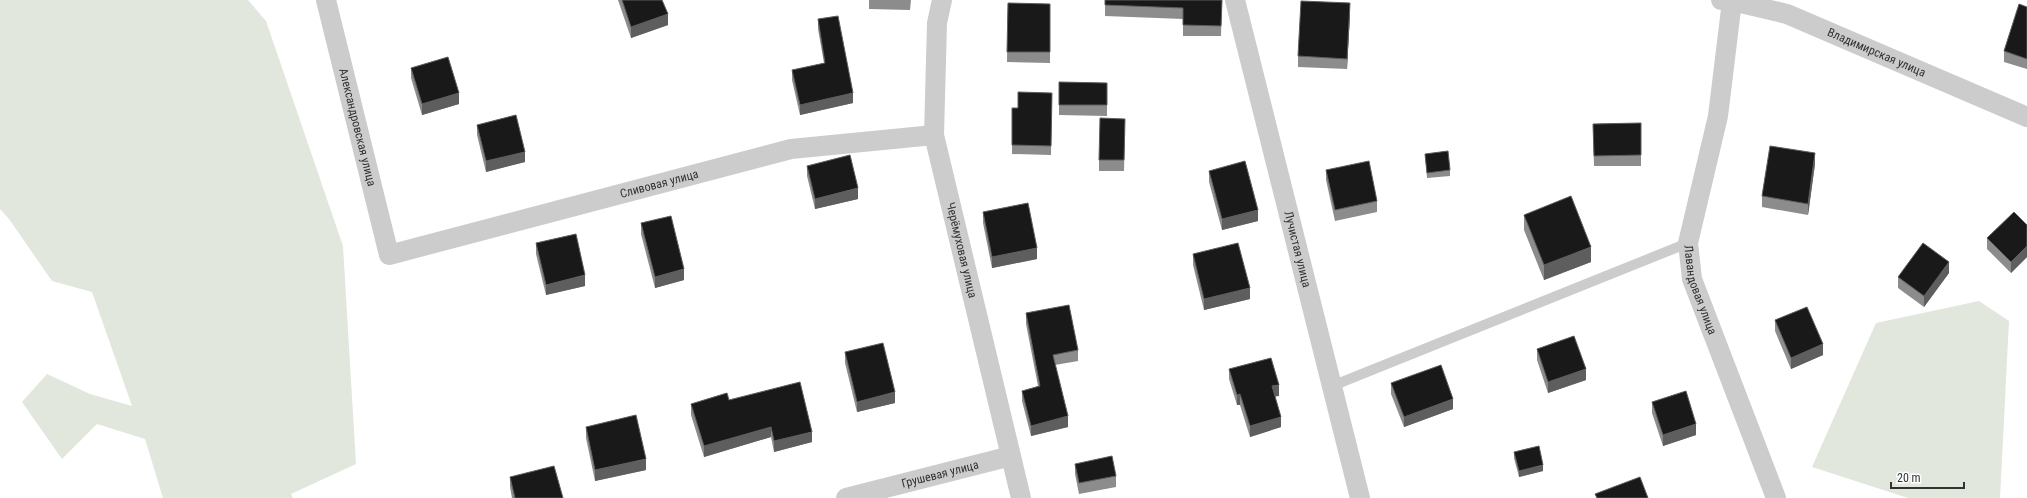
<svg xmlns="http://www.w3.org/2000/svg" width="2027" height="498" viewBox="0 0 2027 498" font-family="'Roboto Condensed',sans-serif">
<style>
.green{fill:#e1e7dc}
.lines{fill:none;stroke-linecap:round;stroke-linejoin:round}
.service{stroke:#ccc;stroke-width:10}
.minor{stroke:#ccc;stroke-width:20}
.wall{fill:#8c8c8c}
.shaded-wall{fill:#5e5e5e}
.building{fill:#191919;stroke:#5e5e5e}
.labels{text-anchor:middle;stroke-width:4;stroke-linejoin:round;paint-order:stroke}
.street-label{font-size:12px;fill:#323232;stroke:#fff}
</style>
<rect width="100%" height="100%" fill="#fff"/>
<g class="green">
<polygon points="0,0 248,0 266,21 343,246 356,464 291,494 293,498 163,498 145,439 97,424 62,459 22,402 47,374 90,394 132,406 92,292 52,281 9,219 0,209"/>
<polygon points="1979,301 2009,321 2000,498 1908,498 1812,467 1876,323"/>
</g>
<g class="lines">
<polyline class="service" points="1332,386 1688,243"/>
<g class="minor">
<path id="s1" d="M326,0L389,255L791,149L934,135"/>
<path id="s2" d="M942,0L937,23L934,135L1021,498"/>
<path id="s3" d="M1235,0L1360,498"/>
<path id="s4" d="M1721,0L1732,1L1787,14L2027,117"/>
<path id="s5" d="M1732,1L1718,116L1688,243L1692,279L1776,498"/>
<path id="s6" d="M846,498L1011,456"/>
</g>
</g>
<g class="wall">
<polygon points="618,0 662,0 668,25 631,38"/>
<polygon points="869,0 911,0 910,10 869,9"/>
<polygon points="1105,0 1222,0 1221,36 1183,36 1183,19 1105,16"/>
<polygon points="1008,3 1050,4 1050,63 1007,62"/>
<polygon points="2027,7 2027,69 2004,62 2004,51"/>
<polygon points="1350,14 1347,69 1298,67 1298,56"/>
<polygon points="818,19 853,103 800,115 792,80 792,70 824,63 818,29"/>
<polygon points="411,68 459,104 422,115 411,78"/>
<polygon points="1059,82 1107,83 1107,116 1059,115"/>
<polygon points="1052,93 1051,155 1012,154 1012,108 1018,108"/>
<polygon points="1641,123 1641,166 1594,166 1593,124"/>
<polygon points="477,125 525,162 486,172 477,135"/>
<polygon points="1125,129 1124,171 1099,171 1099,160"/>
<polygon points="1425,154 1450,170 1450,176 1427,178"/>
<polygon points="1815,164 1808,215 1762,207 1762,196"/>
<polygon points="807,166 858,199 815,209 807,176"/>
<polygon points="1326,170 1377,201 1377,212 1335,221 1326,180"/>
<polygon points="1209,171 1258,221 1222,230 1209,182"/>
<polygon points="983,212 1037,259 992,268 983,223"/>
<polygon points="1524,215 1591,262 1544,280 1524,230"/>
<polygon points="641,223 684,280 655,288 641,234"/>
<polygon points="2027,225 2027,257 2011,273 1987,249 1987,238"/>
<polygon points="536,243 585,286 546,295 536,254"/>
<polygon points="1193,254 1250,299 1204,310 1193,265"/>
<polygon points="1949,273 1924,307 1898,288 1898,277"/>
<polygon points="1026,313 1078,350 1078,361 1055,365 1068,427 1031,436 1022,401 1022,391 1038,386 1026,324"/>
<polygon points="1775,320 1823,355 1791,369 1775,331"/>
<polygon points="1537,349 1586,380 1548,393 1537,360"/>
<polygon points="845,352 895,403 857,412 845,363"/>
<polygon points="1229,369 1279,396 1275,396 1281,427 1250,437 1240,405 1237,405 1229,379"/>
<polygon points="1391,383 1453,409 1404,427 1391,394"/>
<polygon points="729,400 812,442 774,452 771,437 704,457 691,415 691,404"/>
<polygon points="1652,402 1696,435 1663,446 1652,413"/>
<polygon points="586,427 646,470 595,481 586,438"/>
<polygon points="1514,452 1543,471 1519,477 1514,458"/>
<polygon points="1075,464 1116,476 1116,487 1079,494 1075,474"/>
<polygon points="510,477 563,498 512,498 510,487"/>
</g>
<g class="shaded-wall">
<polygon points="1350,3 1350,14 1347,69 1347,59"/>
<polygon points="668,14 668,25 631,38 631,27"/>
<polygon points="459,93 459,104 422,115 422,104"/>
<polygon points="853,93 853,103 800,115 800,105"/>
<polygon points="525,152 525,162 486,172 486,161"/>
<polygon points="1815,153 1815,164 1808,215 1808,204"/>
<polygon points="858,188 858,199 815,209 815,199"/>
<polygon points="1258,210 1258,221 1222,230 1222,219"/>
<polygon points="2027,246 2027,257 2011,273 2011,262"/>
<polygon points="1591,247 1591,262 1544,280 1544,265"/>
<polygon points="1037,248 1037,259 992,268 992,257"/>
<polygon points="1949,262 1949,273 1924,307 1924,296"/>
<polygon points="684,269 684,280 655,288 655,277"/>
<polygon points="585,275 585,286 546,295 546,285"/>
<polygon points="1250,288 1250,299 1204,310 1204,299"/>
<polygon points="1823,344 1823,355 1791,369 1791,358"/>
<polygon points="1586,369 1586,380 1548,393 1548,382"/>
<polygon points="1279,385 1279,396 1272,397 1272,386"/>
<polygon points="895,392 895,403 857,412 857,402"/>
<polygon points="1240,394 1240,405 1237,405 1237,395"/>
<polygon points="1453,399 1453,409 1404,427 1404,417"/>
<polygon points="1068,416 1068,427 1031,436 1031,426"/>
<polygon points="1281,417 1281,427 1250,437 1250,426"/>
<polygon points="1696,424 1696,435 1663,446 1663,435"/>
<polygon points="771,427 771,437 704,457 704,446"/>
<polygon points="812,432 812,442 774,452 774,441"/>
<polygon points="646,459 646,470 595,481 595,470"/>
<polygon points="1543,465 1543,471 1519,477 1519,471"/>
</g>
<g class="building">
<polygon points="622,0 662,0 668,14 631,27"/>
<polygon points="1105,0 1222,0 1221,26 1183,25 1183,8 1105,5"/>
<polygon points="1301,1 1350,3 1347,59 1298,56"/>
<polygon points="1008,3 1050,4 1050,52 1007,52"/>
<polygon points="2019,4 2027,7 2027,59 2004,51"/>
<polygon points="838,16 853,93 800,105 792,70 825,63 818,19"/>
<polygon points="448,57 459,93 422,104 411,68"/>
<polygon points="1059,82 1107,83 1107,105 1059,105"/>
<polygon points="1018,92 1052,93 1051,146 1012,145 1012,108 1018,108"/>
<polygon points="516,115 525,152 486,161 477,125"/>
<polygon points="1100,118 1125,119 1124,160 1099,160"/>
<polygon points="1641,123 1641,155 1594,156 1593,124"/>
<polygon points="1770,146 1815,153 1808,204 1762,196"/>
<polygon points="1448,151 1450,170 1427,173 1425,154"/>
<polygon points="850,155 858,188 815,199 807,166"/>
<polygon points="1245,161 1258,210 1222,219 1209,171"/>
<polygon points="1369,161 1377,201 1335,210 1326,170"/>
<polygon points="1571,196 1591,247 1544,265 1524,215"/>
<polygon points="1028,203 1037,248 992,257 983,212"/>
<polygon points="2014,212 2027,225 2027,246 2011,262 1987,238"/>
<polygon points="671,216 684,269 655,277 641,223"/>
<polygon points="576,234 585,275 546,285 536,243"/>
<polygon points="1238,243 1250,288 1204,299 1193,254"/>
<polygon points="1923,243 1949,262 1924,296 1898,277"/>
<polygon points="1069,305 1078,350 1053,355 1068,416 1031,426 1022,391 1040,386 1026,313"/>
<polygon points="1807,307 1823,344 1791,358 1775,320"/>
<polygon points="1574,336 1586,369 1548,382 1537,349"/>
<polygon points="883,343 895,392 857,402 845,352"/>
<polygon points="1271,358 1279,385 1272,386 1281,417 1250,426 1240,394 1237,395 1229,369"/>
<polygon points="1441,365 1453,399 1404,417 1391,383"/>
<polygon points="800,382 812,432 774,441 771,427 704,446 691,404 727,393 729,400"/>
<polygon points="1686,391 1696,424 1663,435 1652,402"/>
<polygon points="636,415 646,459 595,470 586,427"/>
<polygon points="1539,446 1543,465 1519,471 1514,452"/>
<polygon points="1112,456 1116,476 1079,483 1075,464"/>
<polygon points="554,466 563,498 515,498 510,477"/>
<polygon points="1640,477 1648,498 1597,498 1595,494"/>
</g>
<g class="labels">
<g class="street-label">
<text dy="4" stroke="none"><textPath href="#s4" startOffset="165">Владимирская улица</textPath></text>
<text dy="4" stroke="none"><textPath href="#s1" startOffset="131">Александровская улица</textPath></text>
<text dy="4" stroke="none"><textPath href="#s1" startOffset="542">Сливовая улица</textPath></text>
<text dy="4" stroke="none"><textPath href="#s3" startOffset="257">Лучистая улица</textPath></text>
<text dy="4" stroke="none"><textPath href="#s2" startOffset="254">Черёмуховая улица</textPath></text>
<text dy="4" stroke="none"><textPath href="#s5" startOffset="295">Лавандовая улица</textPath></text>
<text dy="4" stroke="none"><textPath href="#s6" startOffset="97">Грушевая улица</textPath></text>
</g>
</g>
<path d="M1891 482v6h73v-6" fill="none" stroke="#323232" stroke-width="2"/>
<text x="1897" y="482" font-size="12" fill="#323232" stroke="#ffffff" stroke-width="3" paint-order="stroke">20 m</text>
</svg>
